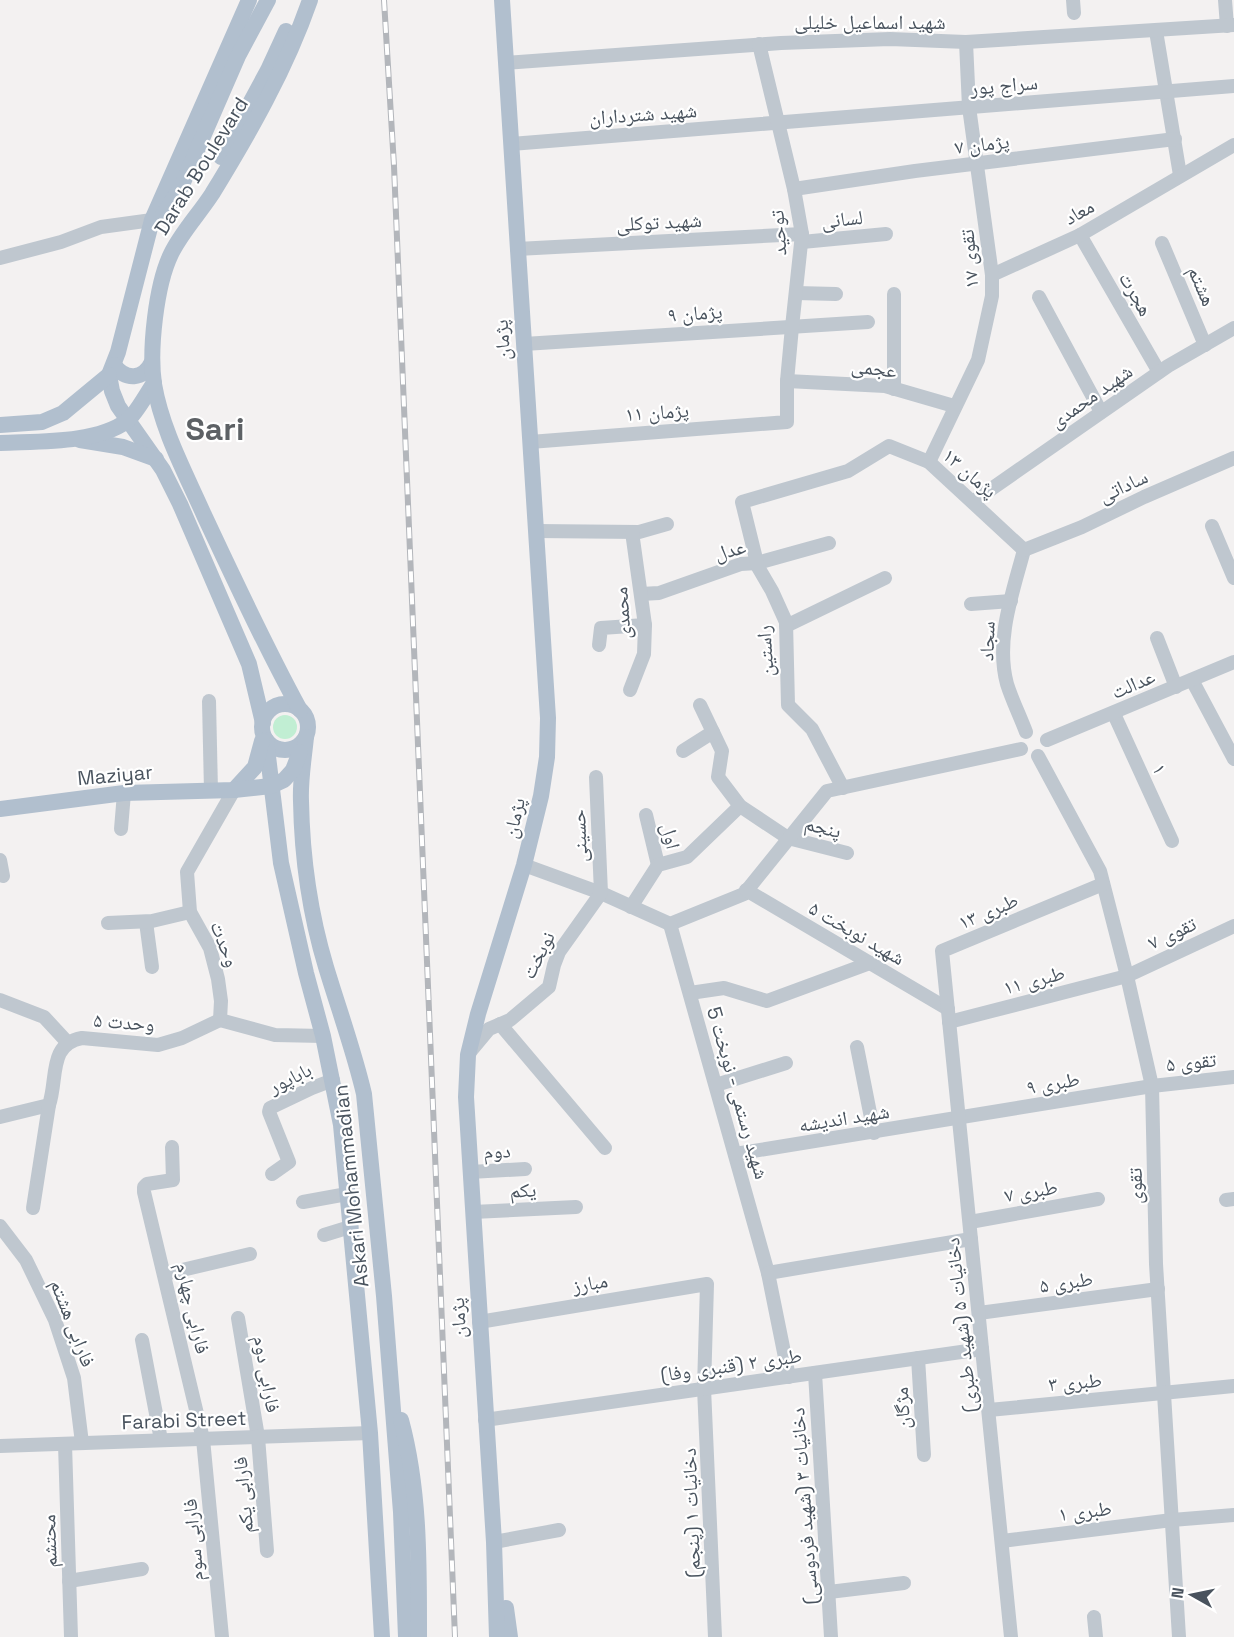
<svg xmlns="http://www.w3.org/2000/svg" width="1234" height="1637" viewBox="0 0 1234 1637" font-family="'Space Grotesk','Noto Naskh Arabic',sans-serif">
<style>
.grass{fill:#c1eed3}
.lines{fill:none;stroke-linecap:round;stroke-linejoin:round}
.minor{stroke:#bfc7cf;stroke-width:14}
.major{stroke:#b1bfce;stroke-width:16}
.rail-casing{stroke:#b3b6bb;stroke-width:6}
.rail{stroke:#fff;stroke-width:4;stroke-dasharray:11;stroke-linecap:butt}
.labels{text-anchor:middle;stroke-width:4.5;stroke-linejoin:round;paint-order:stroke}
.street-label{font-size:20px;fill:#49535e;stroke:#fff}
.town-label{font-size:32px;font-weight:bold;fill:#5d6165;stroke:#fff}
</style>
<rect width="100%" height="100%" fill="#f3f1f1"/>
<circle class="grass" cx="285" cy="727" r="12"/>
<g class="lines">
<g class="minor">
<polyline points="1073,0 1074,13"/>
<polyline points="1225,0 1227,26"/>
<polyline points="1156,31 1180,175"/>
<polyline points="506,63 781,43 890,39 966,42 1234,25"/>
<polyline points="511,144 1234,86"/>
<polyline points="794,189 915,171 1175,139"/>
<polyline points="1080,235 1159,372"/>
<polyline points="802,242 886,234"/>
<polyline points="1162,243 1205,345"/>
<polyline points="517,249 802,234"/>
<polyline points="0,258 61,242 101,227 152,220"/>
<polyline points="992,275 1080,235 1234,145"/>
<polyline points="796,293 836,294"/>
<polyline points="894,294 894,389"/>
<polyline points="1039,297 1101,412"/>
<polyline points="524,344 868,322"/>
<polyline points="787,381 885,386 954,406"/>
<polyline points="530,442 787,422 787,381 792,327 802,234 794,189 759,44"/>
<polyline points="929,462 978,360 992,296 992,275 969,107 966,42"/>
<polyline points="974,501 1168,366 1234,328"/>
<polyline points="1212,526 1234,578"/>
<polyline points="536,531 639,532 667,524"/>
<path d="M1024,550C1013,592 995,640 1007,684C1012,700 1020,716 1026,732"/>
<polyline points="641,594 659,593 741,564 757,563 829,543"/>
<polyline points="971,604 1011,601"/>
<polyline points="786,626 885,578"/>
<polyline points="1157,638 1176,687"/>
<polyline points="599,645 601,628 645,625"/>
<polyline points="1192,680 1234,759"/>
<polyline points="630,690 644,654 645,625 632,532"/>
<polyline points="209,701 211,791"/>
<polyline points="700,705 722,751 718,777 740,806 788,838 847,853"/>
<polyline points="1114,714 1172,841"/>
<polyline points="1047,740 1234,662"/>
<polyline points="683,751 713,732"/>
<polyline points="1038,756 1100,871 1127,976 1152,1086 1156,1264 1179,1637"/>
<polyline points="843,788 812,729 788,705 786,622 772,591 758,567 742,502 848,471 889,446 929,462 1024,550 1082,527 1144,497 1234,458"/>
<polyline points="234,790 187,872 190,912 210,948 218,979 221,1001 220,1020 275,1035 323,1036"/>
<polyline points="646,815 658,865"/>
<polyline points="121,829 124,793"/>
<polyline points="0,860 3,876"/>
<polyline points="524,865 601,893 670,924 744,894 827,791 1021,749"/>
<polyline points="746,890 948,1009"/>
<polyline points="631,907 658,865 687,857 740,806"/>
<polyline points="146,922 152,967"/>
<polyline points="108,923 152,921 190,912"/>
<polyline points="670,924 768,1273 789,1377"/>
<polyline points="690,993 724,988 767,1001 870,963"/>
<polyline points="0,1000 44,1017 68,1043"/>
<polyline points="949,1022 1127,976 1234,926"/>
<polyline points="500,1024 605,1148"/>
<polyline points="857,1047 874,1133"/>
<polyline points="469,1053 489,1029 510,1020 549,987 554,965 559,952 601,893 596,777"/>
<polyline points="716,1085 786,1063"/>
<path d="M0,1117L49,1105C58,1079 48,1044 82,1038L158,1045L182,1038L220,1020"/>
<polyline points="172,1147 173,1180 147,1184 144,1187 144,1192 203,1439 222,1637"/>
<polyline points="735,1154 1152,1086 1234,1077"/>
<polyline points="470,1172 525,1169"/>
<polyline points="272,1174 289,1162 269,1112 270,1108 312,1088 333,1080"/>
<polyline points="1226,1200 1234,1199"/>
<polyline points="303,1202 347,1194"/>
<polyline points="33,1208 49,1105"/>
<polyline points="473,1212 576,1207"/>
<polyline points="970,1222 1098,1199"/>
<polyline points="0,1226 26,1260 55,1320 74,1378 82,1443"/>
<polyline points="324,1235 350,1227"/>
<polyline points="768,1273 971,1239"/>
<polyline points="165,1274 250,1254"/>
<polyline points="979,1313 1158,1289"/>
<polyline points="238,1318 258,1437 267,1551"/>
<polyline points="479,1322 707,1284 704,1388 715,1637"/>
<polyline points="142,1340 161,1440"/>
<polyline points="918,1358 924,1455"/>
<polyline points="815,1373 831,1637"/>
<polyline points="989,1410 1234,1386"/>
<polyline points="485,1420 982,1349"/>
<polyline points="65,1444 71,1637"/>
<polyline points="0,1446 370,1433"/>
<polyline points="1002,1541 1172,1520 1234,1515"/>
<polyline points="494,1542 559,1530"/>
<polyline points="69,1581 142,1569"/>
<polyline points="829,1592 904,1583"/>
<polyline points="1094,1617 1096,1637"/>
<polyline points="1011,1637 942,951 1103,884"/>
</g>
<g class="major">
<polyline points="249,0 152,220 118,352 109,375 112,391 118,406 163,470 180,504 249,664 263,723"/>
<polyline points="221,157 268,70 286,31"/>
<polyline points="163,215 181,187 238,56 268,0"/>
<path d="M114,365C126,381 143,380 152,362"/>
<polyline points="0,425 42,422 63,413 109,375"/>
<polyline points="80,440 123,447 156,459"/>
<path d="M0,443C38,441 95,444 127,421C136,414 147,393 154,383"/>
<circle cx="285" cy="727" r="23"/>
<path d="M300,710C265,646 235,581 204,515C185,472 162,430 154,384C149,350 156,285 171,254C181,233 199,214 212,194C250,132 286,69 310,0"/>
<path d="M306,737C304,758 300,780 301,801C302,857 310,914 326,967C339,1010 354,1051 364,1094L384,1296L401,1512L406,1637"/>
<polyline points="266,740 281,863 306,973 323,1036 341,1125 370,1433 382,1637"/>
<polyline points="234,790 255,767 262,741"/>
<polyline points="0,809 124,793 234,790 271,786 284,780 293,770 300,752"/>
<path d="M401,1420C420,1490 419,1565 419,1637"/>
<polyline points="506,1608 510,1637"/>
<polyline points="497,1637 494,1542 466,1097 468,1055 478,1014 524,865 541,796 547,757 548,718 502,0"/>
</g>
<g class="rail-casing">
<polyline id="rail" points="384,0 394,166 455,1637"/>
</g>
<use href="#rail" class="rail"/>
</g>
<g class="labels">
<g class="street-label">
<text x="870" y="29">شهید اسماعیل خلیلی</text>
<text transform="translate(1004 85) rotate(-5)" y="7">سراج پور</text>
<text transform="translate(643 114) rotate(-4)" y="7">شهید شترداران</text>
<text transform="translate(982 144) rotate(-7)" y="7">پژمان ۷</text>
<text transform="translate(201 166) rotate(-58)" y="7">Darab Boulevard</text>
<text transform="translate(1079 212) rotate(-29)" y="7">معاد</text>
<text transform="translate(842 219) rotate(-6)" y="7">لسانی</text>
<text transform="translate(659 222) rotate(-3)" y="7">شهید توکلی</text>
<text transform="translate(778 233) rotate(-94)" y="7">توحید</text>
<text transform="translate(969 259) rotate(-95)" y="7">تقوی ۱۷</text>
<text transform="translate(1202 286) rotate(67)" y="7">هشتم</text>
<text transform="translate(1136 294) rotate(60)" y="7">هجرت</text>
<text transform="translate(695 313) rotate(-4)" y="7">پژمان ۹</text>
<text transform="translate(502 340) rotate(-94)" y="7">پژمان</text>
<text transform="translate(874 368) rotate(7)" y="7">عجمی</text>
<text transform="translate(1091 396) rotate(-35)" y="7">شهید محمدی</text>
<text transform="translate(657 412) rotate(-4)" y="7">پژمان ۱۱</text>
<text transform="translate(970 473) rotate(41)" y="7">پژمان ۱۳</text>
<text transform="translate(1123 486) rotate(-25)" y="7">ساداتی</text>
<text transform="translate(730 550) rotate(-15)" y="7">عدل</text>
<text transform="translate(622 613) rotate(-94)" y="7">محمدی</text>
<text transform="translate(987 641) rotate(-88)" y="7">سجاد</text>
<text transform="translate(765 651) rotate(-94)" y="7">راستین</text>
<text transform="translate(1133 684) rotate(-23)" y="7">عدالت</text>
<text transform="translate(1160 769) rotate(66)" y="7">۱</text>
<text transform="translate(115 775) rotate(-5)" y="7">Maziyar</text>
<text transform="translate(514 818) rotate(-77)" y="7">پژمان</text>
<text transform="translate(823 827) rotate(14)" y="7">پنجم</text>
<text transform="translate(579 836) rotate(-92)" y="7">حسینی</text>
<text transform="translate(671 836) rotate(77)" y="7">اول</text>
<text transform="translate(988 911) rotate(-23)" y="7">طبری ۱۳</text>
<text transform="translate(857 933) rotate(30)" y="7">شهید نوبخت ۵</text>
<text transform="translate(1172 933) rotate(-25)" y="7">تقوی ۷</text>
<text transform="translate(225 944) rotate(69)" y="7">وحدت</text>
<text transform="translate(538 955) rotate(-63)" y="7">نوبخت</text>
<text transform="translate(1034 980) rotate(-15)" y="7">طبری ۱۱</text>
<text transform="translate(124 1022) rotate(4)" y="7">وحدت ۵</text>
<text transform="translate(1191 1062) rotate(-6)" y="7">تقوی ۵</text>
<text transform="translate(290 1078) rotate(-26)" y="7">باباپور</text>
<text transform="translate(1053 1083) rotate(-10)" y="7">طبری ۹</text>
<text transform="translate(738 1093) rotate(74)" y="7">شهید رستمی - نوبخت 5</text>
<text transform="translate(844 1118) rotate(-9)" y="7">شهید اندیشه</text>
<text transform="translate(497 1151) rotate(-3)" y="7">دوم</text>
<text transform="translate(351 1186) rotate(-96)" y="7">Askari Mohammadian</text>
<text transform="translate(1135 1186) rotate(-91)" y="7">تقوی</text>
<text transform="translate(523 1190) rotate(-3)" y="7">یکم</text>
<text transform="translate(1031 1191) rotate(-10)" y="7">طبری ۷</text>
<text transform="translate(1066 1282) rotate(-8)" y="7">طبری ۵</text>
<text transform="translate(590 1283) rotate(-10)" y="7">مبارز</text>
<text transform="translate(193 1308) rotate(77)" y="7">فارابی چهارم</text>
<text transform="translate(458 1318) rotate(-93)" y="7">پژمان</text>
<text transform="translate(73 1323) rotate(69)" y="7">فارابی هشتم</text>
<text transform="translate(961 1325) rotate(-96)" y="7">دخانیات ۵ (شهید طبری)</text>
<text transform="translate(731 1365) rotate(-8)" y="7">طبری ۲ (قنبری وفا)</text>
<text transform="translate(267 1374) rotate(80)" y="7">فارابی دوم</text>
<text transform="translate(1075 1382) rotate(-5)" y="7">طبری ۳</text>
<text transform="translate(902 1408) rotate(-93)" y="7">مژگان</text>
<text transform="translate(184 1420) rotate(-2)" y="7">Farabi Street</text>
<text transform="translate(243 1495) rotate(-95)" y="7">فارابی یکم</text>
<text transform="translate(804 1506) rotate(-94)" y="7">دخانیات ۳ (شهید فردوسی)</text>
<text transform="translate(1085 1511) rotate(-7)" y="7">طبری ۱</text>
<text transform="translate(691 1513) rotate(-92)" y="7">دخانیات ۱ (پنجم)</text>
<text transform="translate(193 1540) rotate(-95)" y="7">فارابی سوم</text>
<text transform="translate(49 1541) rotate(-92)" y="7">محتشم</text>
</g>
<g class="town-label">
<text x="215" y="440">Sari</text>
</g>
</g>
<g transform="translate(1192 1595) rotate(279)" stroke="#ffffff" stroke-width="4.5" paint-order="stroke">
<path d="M0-4.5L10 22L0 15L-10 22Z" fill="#49535e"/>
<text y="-9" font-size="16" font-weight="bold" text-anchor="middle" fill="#49535e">N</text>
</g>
</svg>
